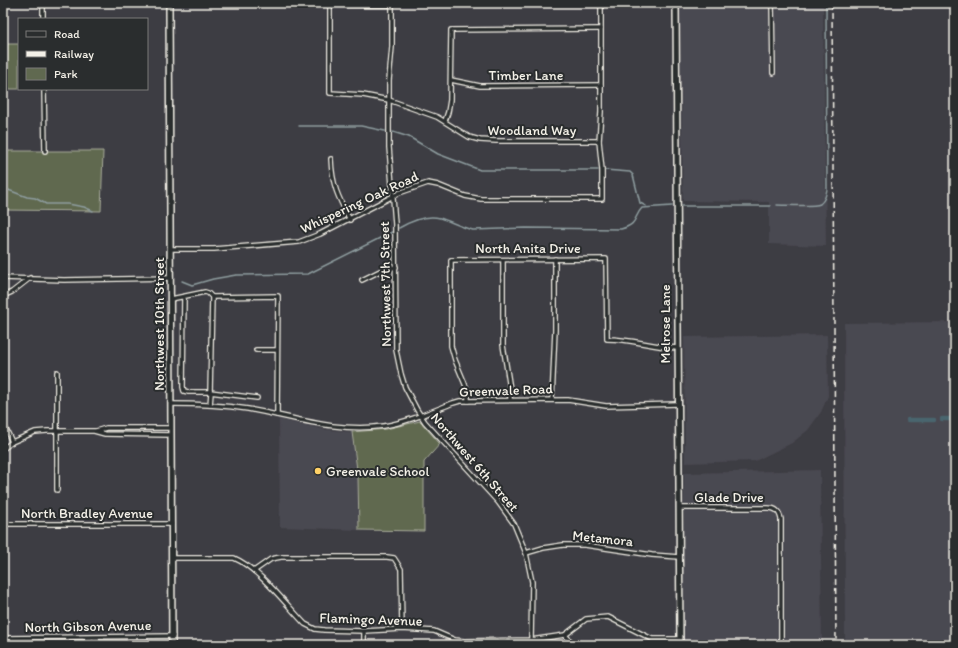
<svg xmlns="http://www.w3.org/2000/svg" width="958" height="648" viewBox="0 0 958 648" font-family="Itim,sans-serif">
<style>
.built{fill:#4a4851}
.green{fill:#606950;stroke:#aaad9c}
.lines{fill:none;stroke-linecap:round;stroke-linejoin:round}
.stream{stroke:#8e9d9f;stroke-width:1.5}
.canal{stroke:#4a656e;stroke-width:4.5}
.street-casing{stroke:#f4f1e8;stroke-width:6}
.secondary-casing{stroke:#f4f1e8;stroke-width:8}
.street{stroke:#2a2d2e;stroke-width:3.5}
.secondary{stroke:#2a2d2e;stroke-width:5}
.rail{stroke:#f4f1e8;stroke-width:1.5;stroke-dasharray:6 3;stroke-linecap:butt}
.poi-dot{fill:#ffd166;stroke:#2a2d2e;stroke-width:1.5}
.labels{text-anchor:middle;stroke-width:4;stroke-linejoin:round;paint-order:stroke}
.street-label{font-size:14px;fill:#f4f1e8;stroke:#2a2d2e}
.poi-label{font-size:14px;fill:#f4f1e8;stroke:#2a2d2e;text-anchor:start}
</style>
<rect width="100%" height="100%" fill="#3d3d43"/>
<filter id="ink" filterUnits="userSpaceOnUse"><feTurbulence type="fractalNoise" baseFrequency=".025" numOctaves="2"/><feDisplacementMap in="SourceGraphic" scale="8" xChannelSelector="R" yChannelSelector="G"/><feConvolveMatrix kernelMatrix="1 2 1 2 8 2 1 2 1" color-interpolation-filters="sRGB"/></filter>
<g filter="url(#ink)">
<g class="built">
<polygon points="776,3 823,3 826,246 769,244 769,202 683,201 680,9 776,8"/>
<polygon points="955,322 955,645 845,645 844,323"/>
<polygon points="827,335 828,396 821,412 808,430 792,443 755,461 685,463 684,337"/>
<polygon points="279,419 322,429 352,432 358,477 359,530 280,527"/>
<polygon points="820,470 822,645 684,645 684,473"/>
</g>
<g class="green">
<rect x="3" y="44" width="16" height="45"/>
<polygon points="3,151 103,151 101,211 3,210"/>
<polygon points="420,421 440,444 424,462 424,531 359,530 358,477 352,432 386,429"/>
</g>
<g class="lines">
<g class="stream">
<polyline points="299,126 361,126 385,131"/>
<polyline points="393,132 409,137 438,154 480,170 598,170"/>
<polyline points="605,170 630,172 633,175 640,203 646,206"/>
<polyline points="3,188 27,197 35,198 46,204 68,204 84,207 93,211"/>
<path d="M777,205C785,205 814,207 820,204C825,200 826,195 827,189L826,3"/>
<polyline points="682,206 770,206"/>
<path d="M399,228C411,221 426,214 440,218C452,222 461,227 473,230L526,228L621,229C639,224 633,217 642,208L672,206"/>
<polyline points="182,281 192,285 213,279 236,275 308,274 392,232"/>
</g>
<g class="canal">
<polyline points="942,419 955,419"/>
<polyline points="908,420 934,420"/>
</g>
<g class="street-casing">
<g id="street">
<polyline points="43,3 43,19"/>
<polyline points="392,3 392,47 389,80 389,147 395,224 396,350 401,374 405,387 417,410 425,422 498,502 514,524 526,553 532,582 531,640"/>
<polyline points="772,3 773,73"/>
<polyline points="392,5 330,5 330,93 363,95 389,100 437,117 469,137 480,140 496,141 599,141"/>
<polyline points="451,80 480,86 601,85"/>
<polyline points="44,89 45,151"/>
<polyline points="445,121 448,112 450,100 451,30 601,29"/>
<path d="M331,159C332,185 338,197 350,220"/>
<polyline points="170,249 214,249 299,242 320,234 399,193 428,183 438,185 465,196 481,199 602,199 602,170 599,141 601,112 601,3"/>
<polyline points="503,260 503,345 510,389 510,400"/>
<polyline points="3,278 64,280 171,278"/>
<polyline points="362,280 382,270 396,267"/>
<polyline points="3,296 12,292 30,278"/>
<polyline points="212,297 278,296 277,415"/>
<polyline points="171,299 205,292 208,293 212,297 210,392 188,392 184,391 183,387 184,297"/>
<polyline points="256,350 277,350"/>
<polyline points="210,392 257,398"/>
<polyline points="552,400 555,330 555,259"/>
<path d="M468,401V392L465,384L455,360L451,346V260L606,259L607,339C633,339 652,347 678,348"/>
<path d="M171,404C197,404 222,405 248,409C293,417 337,433 384,426C408,422 430,412 453,403L460,401L568,400L606,406L678,404"/>
<polyline points="210,405 211,393"/>
<polyline points="3,423 12,442"/>
<polyline points="96,431 106,428 171,428"/>
<polyline points="3,449 12,442 35,432 47,431 94,431 105,434 171,435"/>
<polyline points="57,490 57,372"/>
<path d="M679,508H768C776,508 779,511 781,519V645"/>
<polyline points="3,524 172,524"/>
<polyline points="526,553 543,548 563,545 585,545 652,555 679,557"/>
<path d="M172,558H234C258,568 286,604 305,624L315,629L324,630L364,631L402,629L434,631L455,640L464,641L531,640L565,635L586,619L608,617L652,639H680"/>
<polyline points="254,571 271,559 281,557 387,557 394,558 401,569 402,629"/>
<polyline points="565,635 574,645"/>
<polyline points="3,638 173,636"/>
<polyline points="364,645 364,631"/>
</g>
</g>
<g class="secondary-casing">
<g id="secondary">
<polyline points="169,3 172,645"/>
<polyline points="676,3 680,645"/>
</g>
</g>
<use href="#street" class="street"/>
<use href="#secondary" class="secondary"/>
<polyline class="rail" points="832,3 836,645"/>
</g>
</g>
<circle class="poi-dot" cx="318" cy="471" r="4"/>
<g class="labels">
<g class="street-label">
<text x="526" y="80">Timber Lane</text>
<text x="532" y="135">Woodland Way</text>
<text transform="translate(359 202) rotate(-25)" y="5">Whispering Oak Road</text>
<text x="528" y="253">North Anita Drive</text>
<text transform="translate(385 284) rotate(-91)" y="5">Northwest 7th Street</text>
<text transform="translate(159 324) rotate(-90)" y="5">Northwest 10th Street</text>
<text transform="translate(665 324) rotate(-90)" y="5">Melrose Lane</text>
<text transform="translate(506 390) rotate(-2)" y="5">Greenvale Road</text>
<text transform="translate(475 462) rotate(49)" y="5">Northwest 6th Street</text>
<text x="729" y="502">Glade Drive</text>
<text x="87" y="518">North Bradley Avenue</text>
<text transform="translate(603 538) rotate(6)" y="5">Metamora</text>
<text transform="translate(371 619) rotate(2)" y="5">Flamingo Avenue</text>
<text transform="translate(88 626) rotate(-1)" y="5">North Gibson Avenue</text>
</g>
<g class="poi-label">
<text x="326" y="476">Greenvale School</text>
</g>
</g>
<rect width="958" height="648" fill="none" stroke="#2a2d2e" stroke-width="16"/>
<rect x="8" y="8" width="942" height="632" fill="none" stroke="#f4f1e8" stroke-width="1.5" filter="url(#ink)"/>
<rect x="18" y="18" width="130" height="72" fill="#2a2d2e" stroke="#7b7b78"/>
<rect x="26" y="31" width="20" height="6" fill="#2a2d2e" stroke="#7b7b78"/>
<text x="54" y="38" font-size="12" fill="#f4f1e8">Road</text>
<rect x="26" y="51" width="20" height="6" fill="#f4f1e8" stroke="#7b7b78"/>
<text x="54" y="58" font-size="12" fill="#f4f1e8">Railway</text>
<rect x="26" y="68" width="20" height="12" fill="#606950" stroke="#7b7b78"/>
<text x="54" y="78" font-size="12" fill="#f4f1e8">Park</text>
</svg>
